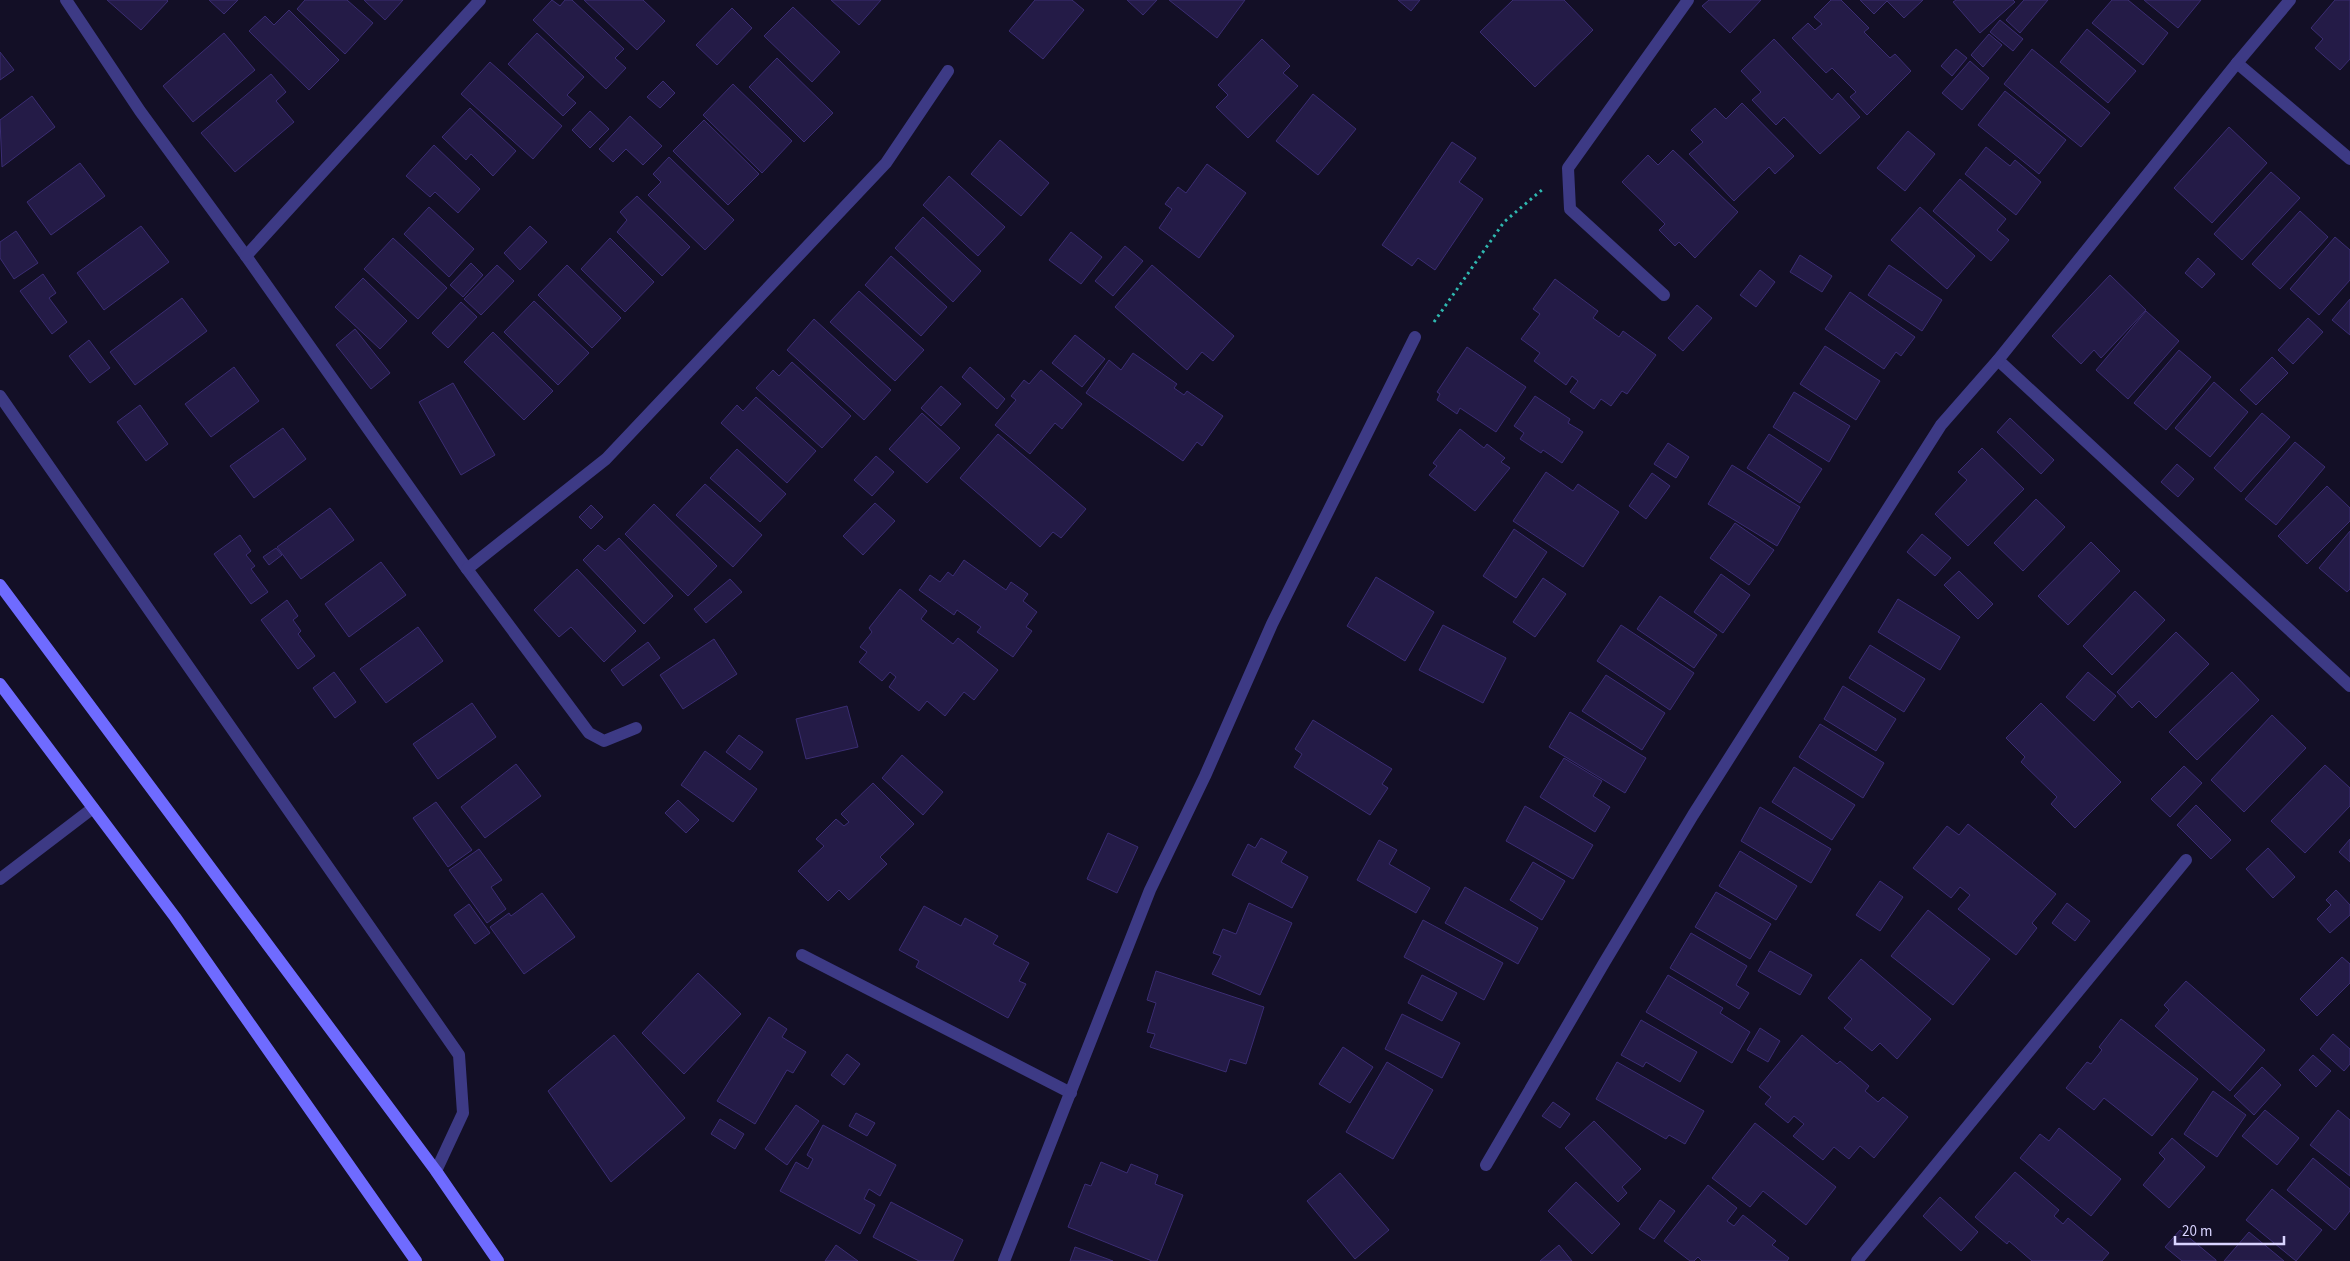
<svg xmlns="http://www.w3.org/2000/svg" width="2350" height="1261" viewBox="0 0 2350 1261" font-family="'Source Sans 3',sans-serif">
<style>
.building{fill:#241b47;stroke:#3b2d73}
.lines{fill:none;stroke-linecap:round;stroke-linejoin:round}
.path{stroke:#2fb8b0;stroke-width:3;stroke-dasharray:2.5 4;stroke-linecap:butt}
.lane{stroke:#3d3a85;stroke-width:12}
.street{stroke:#3d3a85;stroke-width:12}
.secondary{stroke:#6f6bff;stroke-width:12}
</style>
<rect width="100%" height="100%" fill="#130f26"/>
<g class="building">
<polygon points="107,0 167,0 168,1 141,30"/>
<polygon points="209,0 238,0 224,14"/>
<polygon points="305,0 347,0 373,23 345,54 297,9"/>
<polygon points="364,0 403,0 385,20"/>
<polygon points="552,0 560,6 565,0 572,0 624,49 615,58 626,68 606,89 533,20"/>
<polygon points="584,0 643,0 665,21 637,50"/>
<polygon points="831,0 881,0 859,25"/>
<polygon points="1035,0 1072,0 1084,10 1043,59 1009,31"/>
<polygon points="1127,0 1157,0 1143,15"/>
<polygon points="1169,0 1245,0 1217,38"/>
<polygon points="1398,0 1420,0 1411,11"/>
<polygon points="1513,0 1564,0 1593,30 1535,87 1480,32"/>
<polygon points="1709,0 1761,0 1730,33 1702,6"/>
<polygon points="1831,0 1841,0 1869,28 1864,32 1890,58 1895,54 1911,71 1867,115 1850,97 1856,92 1832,68 1826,73 1792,38 1808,23 1815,30 1822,24 1814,17"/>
<polygon points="1860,0 1923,0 1904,18 1887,1 1874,14"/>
<polygon points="1956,0 2013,0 2015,2 1980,33 1953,2"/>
<polygon points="2024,0 2048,0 2020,33 2006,20"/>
<polygon points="2112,0 2128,0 2168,33 2143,65 2092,23"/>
<polygon points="2144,0 2201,0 2178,28"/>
<polygon points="2335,0 2350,0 2350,59 2340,70 2315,48 2323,39 2311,28"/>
<polygon points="793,7 840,52 812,82 764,36"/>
<polygon points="732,8 752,28 717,65 696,45"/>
<polygon points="289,10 339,60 309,90 249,31 265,16 274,25"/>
<polygon points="2000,20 2023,39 2013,51 1990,32"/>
<polygon points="2087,29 2136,71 2108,103 2060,62"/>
<polygon points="224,33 255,70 193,122 163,86"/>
<polygon points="537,33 584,77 567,95 576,103 563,116 508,64"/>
<polygon points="1989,34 2002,45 1983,67 1971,55"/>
<polygon points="1262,39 1290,66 1283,73 1298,86 1248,138 1216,107 1228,95 1218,85"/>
<polygon points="1774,39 1832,100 1838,93 1860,117 1820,154 1784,117 1776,125 1752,100 1761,92 1741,71"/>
<polygon points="1956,49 1967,58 1952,76 1941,66"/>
<polygon points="2032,49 2110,113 2081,147 2004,84"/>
<polygon points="0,52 14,70 0,80"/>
<polygon points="777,58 833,113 804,142 749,87"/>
<polygon points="1970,61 1989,78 1962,110 1942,93"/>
<polygon points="490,62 562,126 533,159 461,94"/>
<polygon points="271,74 286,92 276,101 294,122 235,172 201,133"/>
<polygon points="663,81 675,93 660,108 647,97"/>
<polygon points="733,84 792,141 762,173 703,115"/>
<polygon points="2005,91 2066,140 2039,174 1978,125"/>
<polygon points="1313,94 1356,129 1318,175 1276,141"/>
<polygon points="32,96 55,127 2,167 0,120"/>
<polygon points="1742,103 1794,156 1775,174 1769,167 1734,201 1689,154 1703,142 1691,130 1715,108 1726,119"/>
<polygon points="470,108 516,151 493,176 471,154 466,160 442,137"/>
<polygon points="590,111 609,129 590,148 572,130"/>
<polygon points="630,116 662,146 643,165 626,149 613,162 599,149"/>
<polygon points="704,120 759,174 728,205 673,151"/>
<polygon points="2229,127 2267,163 2212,223 2174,188"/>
<polygon points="1908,131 1935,154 1905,191 1877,168"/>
<polygon points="1000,140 1049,183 1021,216 971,174"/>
<polygon points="1452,142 1476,158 1459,182 1483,199 1435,270 1418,258 1412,266 1382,245"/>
<polygon points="434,145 480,189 458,213 435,192 430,197 406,176"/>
<polygon points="1986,147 2010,166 2015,160 2041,182 2016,215 1965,174"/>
<polygon points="1673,150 1738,212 1695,258 1679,242 1675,246 1659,230 1665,224 1622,182 1648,155 1658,165"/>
<polygon points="669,157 734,220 705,250 648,195 661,182 653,174"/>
<polygon points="80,163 105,196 51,235 27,202"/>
<polygon points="1207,164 1246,193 1199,258 1159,228 1172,209 1165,204 1178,187 1186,193"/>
<polygon points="2271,172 2300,198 2242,260 2214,234"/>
<polygon points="949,176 1005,227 978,256 923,205"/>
<polygon points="1960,179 2006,219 1997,230 2009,240 1991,261 1933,211"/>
<polygon points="637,196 690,247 662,276 617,232 627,220 620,212"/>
<polygon points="429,207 474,249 449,277 404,234"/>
<polygon points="1920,207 1975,256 1947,289 1891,240"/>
<polygon points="2300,211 2328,237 2280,289 2252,264"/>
<polygon points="923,217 981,271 953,302 895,248"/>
<polygon points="141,226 169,262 104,310 77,273"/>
<polygon points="530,226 547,242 520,270 504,253"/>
<polygon points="16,231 38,263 14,279 0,258 0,242"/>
<polygon points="1071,232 1102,257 1081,284 1049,260"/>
<polygon points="2335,237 2350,250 2350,280 2319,315 2290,289"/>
<polygon points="393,238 447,288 418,319 364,269"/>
<polygon points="610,238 654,282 625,312 581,269"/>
<polygon points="1125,246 1143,261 1113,296 1095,281"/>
<polygon points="1800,255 1832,276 1822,292 1790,272"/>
<polygon points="891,256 947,307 921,336 865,285"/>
<polygon points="2198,258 2215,274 2202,288 2185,273"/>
<polygon points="471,263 483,275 463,297 450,285"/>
<polygon points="497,265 514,281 481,315 464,299"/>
<polygon points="567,265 621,318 592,348 538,295"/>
<polygon points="1152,265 1234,336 1213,361 1202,352 1187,370 1115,307"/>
<polygon points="1889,265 1942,300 1922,331 1868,295"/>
<polygon points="1760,270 1775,282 1756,307 1740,295"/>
<polygon points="43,274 56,293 49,298 67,322 52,334 20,291"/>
<polygon points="2110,275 2146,310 2101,358 2094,350 2081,364 2052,336"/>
<polygon points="363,278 407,321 380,349 335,307"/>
<polygon points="1555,279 1598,311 1593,318 1619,337 1623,331 1656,355 1627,394 1622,391 1611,406 1601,399 1594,409 1570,392 1578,381 1572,376 1566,385 1534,361 1540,353 1521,339 1540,314 1533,309"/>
<polygon points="859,291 924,350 895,381 830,322"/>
<polygon points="1850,292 1915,337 1901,356 1896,352 1884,369 1825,329"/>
<polygon points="182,298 207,331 135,385 110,352"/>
<polygon points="2350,299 2350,335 2332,320"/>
<polygon points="534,301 589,353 558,385 504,332"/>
<polygon points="461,302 477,317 448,348 432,333"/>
<polygon points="1697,305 1712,318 1683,351 1668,338"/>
<polygon points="2146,311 2179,341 2128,399 2096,370"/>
<polygon points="2308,318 2323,332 2293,364 2278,350"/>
<polygon points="814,319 891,390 864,420 787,350"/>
<polygon points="355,329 390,373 371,389 336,345"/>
<polygon points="493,332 553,391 524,420 464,362"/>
<polygon points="1075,335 1105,359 1082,387 1052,363"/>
<polygon points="89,340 110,368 90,383 69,356"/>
<polygon points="1825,346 1880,381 1856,420 1800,384"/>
<polygon points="1467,347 1526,387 1496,432 1460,408 1457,414 1437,400 1440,394 1437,392"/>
<polygon points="2179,350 2211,377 2166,430 2134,403"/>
<polygon points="1133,353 1177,384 1174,388 1184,395 1187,391 1223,416 1202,446 1197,442 1183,461 1086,393 1109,360 1121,370"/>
<polygon points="2272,357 2288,373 2256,405 2240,390"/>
<polygon points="792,362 851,416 822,448 756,388 773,370 779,376"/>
<polygon points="234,367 259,401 211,437 185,404"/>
<polygon points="970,367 1005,399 997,409 962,377"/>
<polygon points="1041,370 1082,404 1062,429 1055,423 1030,454 995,425 1016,400 1011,396 1024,380 1029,384"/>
<polygon points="2214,382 2248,412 2210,457 2175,428"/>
<polygon points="453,383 495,455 461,475 419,402"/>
<polygon points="941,386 961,404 941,426 921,408"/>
<polygon points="1794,392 1850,426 1829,462 1773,427"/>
<polygon points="1535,396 1570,419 1568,423 1583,432 1562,463 1543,450 1541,453 1520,439 1524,433 1514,426"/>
<polygon points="756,397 816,451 787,483 721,423 737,405 743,411"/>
<polygon points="140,405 168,444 146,461 117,422"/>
<polygon points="922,413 960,448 927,483 889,449"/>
<polygon points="2262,413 2290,437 2241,492 2214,468"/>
<polygon points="2010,418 2054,460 2041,474 1997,432"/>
<polygon points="283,428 306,459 254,498 230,466"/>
<polygon points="1460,429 1484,448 1487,444 1505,458 1501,462 1510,468 1475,511 1429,475 1437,466 1433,463"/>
<polygon points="998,434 1086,509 1061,538 1053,532 1040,547 960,478"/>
<polygon points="1769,434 1822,469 1800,503 1747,468"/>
<polygon points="2295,442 2325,467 2276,525 2245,499"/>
<polygon points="1668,443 1689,457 1676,478 1654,464"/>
<polygon points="1982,448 2024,489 1968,546 1935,514 1967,480 1958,472"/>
<polygon points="737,449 786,494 760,522 710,478"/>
<polygon points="876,456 894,472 872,496 854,480"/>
<polygon points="2177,464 2194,479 2178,497 2161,482"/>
<polygon points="1732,465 1800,507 1777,546 1708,504"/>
<polygon points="1546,472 1573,491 1578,484 1619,512 1583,567 1513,521"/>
<polygon points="1652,473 1670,486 1646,519 1629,506"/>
<polygon points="705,484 762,535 733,567 676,515"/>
<polygon points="2327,486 2350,508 2350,521 2307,564 2278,536"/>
<polygon points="2036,499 2065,527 2023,571 1994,543"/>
<polygon points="875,503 895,521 863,555 843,536"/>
<polygon points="654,504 717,566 688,596 625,534"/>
<polygon points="591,505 603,517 591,529 579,517"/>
<polygon points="330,508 354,540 301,579 277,547"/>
<polygon points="1735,523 1774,550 1749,585 1710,558"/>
<polygon points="1514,529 1547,552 1516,598 1483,576"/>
<polygon points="2350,531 2350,589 2347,592 2319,568"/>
<polygon points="1922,534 1951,558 1935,576 1907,552"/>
<polygon points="240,535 251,551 246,555 255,566 251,569 268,592 251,604 214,554"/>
<polygon points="619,538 673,596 644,624 583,560 598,545 605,551"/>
<polygon points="2091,542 2120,571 2068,625 2038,596"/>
<polygon points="276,548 282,555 269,565 263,557"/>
<polygon points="964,560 1006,590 1011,582 1028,594 1023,601 1037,612 1026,627 1032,631 1013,657 977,632 981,627 957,610 954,615 919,590 930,575 940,582 948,572 953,576"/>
<polygon points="381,562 406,595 349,637 325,604"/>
<polygon points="577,569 636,631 604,662 571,627 559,637 534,610"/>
<polygon points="1959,571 1993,604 1978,619 1944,585"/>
<polygon points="1721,574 1750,595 1723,633 1694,612"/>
<polygon points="1376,577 1434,612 1405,661 1347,626"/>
<polygon points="1543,578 1566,594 1535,637 1513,622"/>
<polygon points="730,579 742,592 706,623 694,609"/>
<polygon points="900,589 927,611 921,619 953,644 958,638 998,670 974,700 964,692 945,716 927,701 919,711 889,687 896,677 890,672 882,681 859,662 867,652 860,647 872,632 869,628"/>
<polygon points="2135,591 2165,620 2112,675 2083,646"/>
<polygon points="1660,596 1717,635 1694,668 1637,629"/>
<polygon points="1898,599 1960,637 1940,670 1878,632"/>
<polygon points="287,600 298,616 293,620 301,631 298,634 315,656 298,669 261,620"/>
<polygon points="1443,625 1506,658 1483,703 1419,670"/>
<polygon points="1621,625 1694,673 1670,710 1597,661"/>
<polygon points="418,627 443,661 386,703 360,669"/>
<polygon points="2176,632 2209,664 2156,718 2139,701 2132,708 2117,692"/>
<polygon points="714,639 737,674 683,709 660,675"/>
<polygon points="648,642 660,658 623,686 611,670"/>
<polygon points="1870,645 1925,679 1904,712 1849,678"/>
<polygon points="334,672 356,702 335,718 313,688"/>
<polygon points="2088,672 2116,696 2094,721 2066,697"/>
<polygon points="2232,672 2259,700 2197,760 2169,732"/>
<polygon points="1606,675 1665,713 1642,750 1582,711"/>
<polygon points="1843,686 1896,719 1876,751 1824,719"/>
<polygon points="472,703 496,737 438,779 413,744"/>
<polygon points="2041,703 2121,782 2075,828 2051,804 2057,797 2021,762 2025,757 2006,738"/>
<polygon points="847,706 858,747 806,759 796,719"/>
<polygon points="1570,712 1646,758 1625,793 1549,747"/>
<polygon points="2272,715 2306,748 2244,812 2211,780"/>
<polygon points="1313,720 1392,769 1382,784 1388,788 1370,815 1294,767 1302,754 1295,749"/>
<polygon points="1820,724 1884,763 1863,798 1799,757"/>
<polygon points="739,735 763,752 750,770 726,752"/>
<polygon points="705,751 757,789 733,822 681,785"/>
<polygon points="902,755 943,792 923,815 882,778"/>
<polygon points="1564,758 1602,781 1593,796 1610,807 1595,832 1540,797"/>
<polygon points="516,764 541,796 485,838 461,807"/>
<polygon points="2325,765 2350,788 2350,806 2305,853 2271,821"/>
<polygon points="2184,766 2202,783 2170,817 2151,799"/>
<polygon points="1794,767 1855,805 1832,840 1772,802"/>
<polygon points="873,783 914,824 880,857 887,864 849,900 839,890 828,901 798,871 824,846 816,839 836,819 844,826 849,822 841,814"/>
<polygon points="678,800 699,820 686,833 665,813"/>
<polygon points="436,802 472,850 448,867 413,818"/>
<polygon points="2196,805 2231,840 2211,859 2177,825"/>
<polygon points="1525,806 1593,845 1573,879 1506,841"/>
<polygon points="1760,807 1831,849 1811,883 1741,841"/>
<polygon points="1968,824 2056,894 2032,923 2037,928 2016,955 1958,909 1970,895 1960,887 1951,898 1913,868 1947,826 1959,835"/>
<polygon points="1108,833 1138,847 1117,893 1087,879"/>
<polygon points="1261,838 1287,852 1281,862 1308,877 1292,908 1232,875 1248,844 1255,848"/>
<polygon points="2350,839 2350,862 2339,852"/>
<polygon points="1379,840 1397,850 1389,864 1430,888 1416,913 1357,880"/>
<polygon points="2268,848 2295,877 2273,898 2246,869"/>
<polygon points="479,849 502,880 491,887 506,909 487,923 449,870"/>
<polygon points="1740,851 1797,886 1776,920 1719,886"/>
<polygon points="1533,862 1565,881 1542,920 1510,900"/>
<polygon points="1880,881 1903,897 1880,931 1856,915"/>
<polygon points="1465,887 1538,928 1518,964 1445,923"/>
<polygon points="2336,890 2350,905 2350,915 2330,933 2317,919 2331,905 2326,900"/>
<polygon points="1716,892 1771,924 1750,959 1695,927"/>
<polygon points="542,893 575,937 524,974 490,927 509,913 511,916"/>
<polygon points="1249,903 1292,923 1260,995 1212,974 1221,956 1213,953 1223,929 1236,934"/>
<polygon points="2067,903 2090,921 2075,941 2052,923"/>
<polygon points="469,904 490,933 475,944 454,915"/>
<polygon points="924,906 961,926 965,918 998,936 993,944 1029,963 1019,981 1026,984 1008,1018 916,967 919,961 899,950"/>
<polygon points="1928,910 1990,959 1953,1005 1891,956"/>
<polygon points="1423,920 1503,963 1484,1000 1404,957"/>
<polygon points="1691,933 1747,966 1736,985 1749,993 1739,1009 1670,968"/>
<polygon points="1770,951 1812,975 1800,995 1758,971"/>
<polygon points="2342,957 2350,964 2350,983 2317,1016 2300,999"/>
<polygon points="1861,959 1931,1019 1897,1059 1880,1043 1872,1051 1844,1028 1852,1019 1828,998"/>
<polygon points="1156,971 1264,1007 1246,1064 1230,1059 1226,1072 1150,1047 1155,1034 1147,1032 1156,1003 1147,1000"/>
<polygon points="698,973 741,1014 684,1074 642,1033"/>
<polygon points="1422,975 1457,993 1442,1021 1408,1003"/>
<polygon points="1668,975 1723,1008 1720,1013 1750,1032 1732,1063 1646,1012"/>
<polygon points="2186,981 2265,1050 2230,1091 2155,1026 2169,1010 2164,1005"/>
<polygon points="1402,1014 1460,1043 1442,1078 1385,1049"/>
<polygon points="769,1017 787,1029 782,1037 806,1052 793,1073 787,1070 755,1124 717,1101"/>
<polygon points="2121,1019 2198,1079 2152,1136 2104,1098 2094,1110 2066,1088 2087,1062 2091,1064 2102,1050 2099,1047"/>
<polygon points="1641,1020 1697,1052 1680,1082 1646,1062 1643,1067 1621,1055"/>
<polygon points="1760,1028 1780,1041 1768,1062 1747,1050"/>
<polygon points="2333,1034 2350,1049 2350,1064 2344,1071 2320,1049"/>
<polygon points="614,1035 685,1118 611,1182 548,1091"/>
<polygon points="1802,1035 1837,1064 1840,1061 1869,1086 1865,1091 1878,1102 1883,1097 1908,1117 1874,1158 1860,1146 1849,1159 1834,1147 1823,1160 1793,1136 1804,1124 1794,1116 1788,1123 1765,1104 1771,1097 1759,1087"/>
<polygon points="1343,1047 1373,1067 1350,1103 1319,1084"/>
<polygon points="847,1054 860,1064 844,1085 831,1075"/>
<polygon points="2313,1055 2331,1071 2316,1087 2299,1070"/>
<polygon points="1387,1062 1433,1090 1393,1159 1346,1132"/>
<polygon points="1617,1062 1704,1111 1685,1144 1669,1135 1666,1139 1596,1099"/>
<polygon points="2262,1067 2281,1085 2254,1115 2234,1096"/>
<polygon points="2213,1091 2246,1115 2217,1157 2184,1134"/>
<polygon points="1553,1102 1570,1114 1560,1128 1542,1116"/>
<polygon points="796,1105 819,1121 787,1165 765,1149"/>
<polygon points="2265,1110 2299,1138 2277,1165 2242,1136"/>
<polygon points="2338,1110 2350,1120 2350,1176 2310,1145"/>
<polygon points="856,1113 875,1123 867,1136 849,1126"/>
<polygon points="720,1119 744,1134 735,1149 711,1134"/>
<polygon points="1594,1121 1641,1169 1622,1187 1627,1193 1618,1202 1565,1148"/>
<polygon points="1755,1123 1836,1187 1806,1225 1763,1191 1750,1207 1712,1178"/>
<polygon points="823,1125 896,1165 880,1196 869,1189 864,1199 875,1205 860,1234 780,1191 796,1162 808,1169 813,1159 807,1155"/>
<polygon points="2059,1128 2121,1179 2091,1216 2020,1158 2040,1134 2049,1141"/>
<polygon points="2172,1138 2205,1167 2169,1208 2143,1185 2165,1159 2159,1153"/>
<polygon points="2313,1158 2350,1189 2350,1211 2335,1230 2287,1190"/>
<polygon points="1101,1162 1127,1173 1131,1164 1158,1175 1155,1184 1183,1195 1157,1261 1152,1261 1068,1227 1085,1184 1091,1186"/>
<polygon points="2015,1172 2059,1210 2054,1216 2063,1224 2068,1218 2109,1253 2102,1261 2032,1261 2009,1241 2007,1244 1975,1217"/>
<polygon points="1340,1173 1389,1230 1355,1259 1307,1201"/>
<polygon points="1576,1182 1620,1224 1592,1254 1548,1211"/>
<polygon points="1708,1185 1737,1208 1727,1221 1734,1226 1743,1215 1776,1241 1772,1245 1789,1258 1787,1261 1702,1261 1698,1257 1694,1261 1690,1261 1664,1241"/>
<polygon points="2272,1189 2322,1230 2296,1261 2246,1220"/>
<polygon points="1940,1197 1978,1232 1961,1251 1923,1216"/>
<polygon points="1660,1200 1675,1211 1654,1239 1639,1229"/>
<polygon points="891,1202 963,1240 953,1261 919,1261 873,1237"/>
<polygon points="2180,1230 2216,1260 2216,1261 2182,1261 2165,1247"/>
<polygon points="2249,1232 2284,1261 2224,1261"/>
<polygon points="836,1245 858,1261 825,1261"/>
<polygon points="1559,1245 1572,1261 1540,1261"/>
<polygon points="1075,1247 1113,1261 1070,1261"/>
</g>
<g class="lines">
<polyline class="path" points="1434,322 1504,222 1543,189"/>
<polyline class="lane" points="0,879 93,808"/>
<g class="street">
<polyline points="66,0 140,111 246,256 467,569 589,733 604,741 636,728"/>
<polyline points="2237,63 2350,159"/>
<polyline points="246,256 480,0"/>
<polyline points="1664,295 1570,209 1568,168 1688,0"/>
<polyline points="1998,360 2350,686"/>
<polyline points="0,396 459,1055 463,1113 436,1171"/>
<polyline points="467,569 606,459 886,163 948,71"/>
<polyline points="802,955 1071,1093"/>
<polyline points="1486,1165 1604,963 1693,815 1941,425 1998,360 2237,63 2290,0"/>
<polyline points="1004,1261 1150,890 1205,776 1272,624 1415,337"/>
<polyline points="1857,1261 2186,860"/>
</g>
<g class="secondary">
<polyline points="0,585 436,1171 498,1261"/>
<polyline points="0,684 175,917 416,1261"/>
</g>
</g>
<path d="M2175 1236v8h109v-8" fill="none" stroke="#d9d4ff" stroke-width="2.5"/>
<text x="2182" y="1236" font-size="15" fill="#d9d4ff" stroke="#130f26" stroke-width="4" paint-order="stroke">20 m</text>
</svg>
